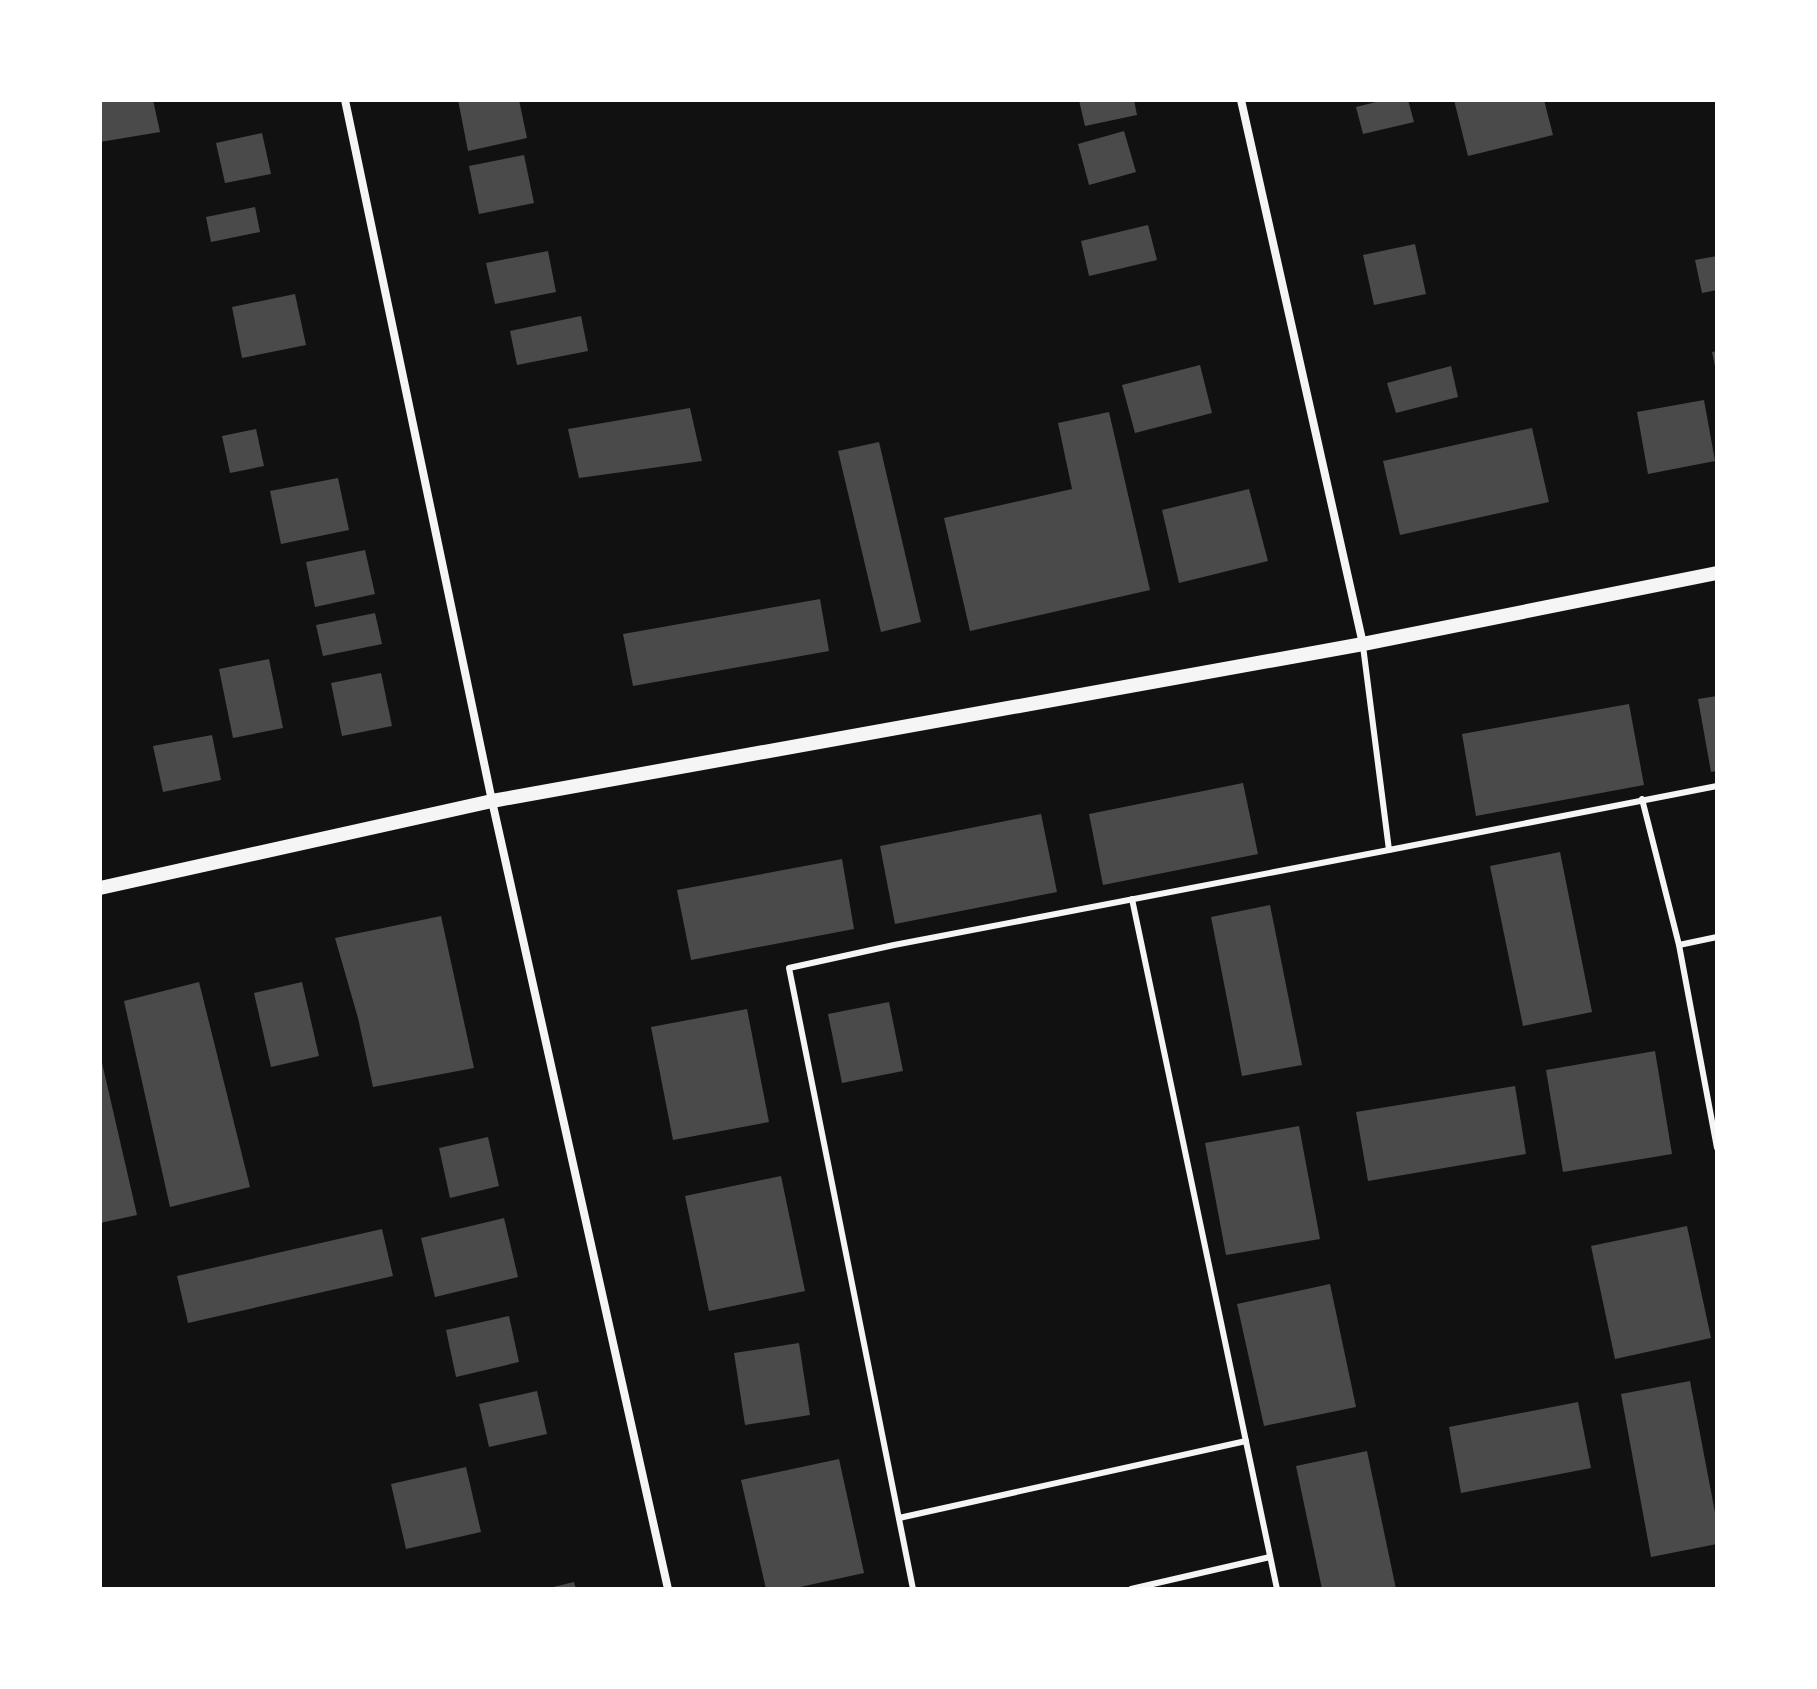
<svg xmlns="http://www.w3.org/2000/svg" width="1817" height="1689" viewBox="0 0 1817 1689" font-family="Inter,sans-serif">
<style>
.building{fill:#4a4a4a}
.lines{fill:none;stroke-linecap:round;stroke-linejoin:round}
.service{stroke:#f5f5f5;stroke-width:6}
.minor{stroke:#f5f5f5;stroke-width:8}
.tertiary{stroke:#f5f5f5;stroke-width:14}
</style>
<rect width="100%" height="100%" fill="#111"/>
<g class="building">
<polygon points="100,100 153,100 160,132 100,142"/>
<polygon points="458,100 519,100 527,138 468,151"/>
<polygon points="1079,100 1134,100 1137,115 1085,126"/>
<polygon points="1384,100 1408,100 1414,122 1363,134 1356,107"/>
<polygon points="1454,100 1544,100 1553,135 1468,156"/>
<polygon points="1124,131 1136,172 1089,185 1078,144"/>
<polygon points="262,133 271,174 225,183 216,143"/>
<polygon points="524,155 534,203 479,214 469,166"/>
<polygon points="255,207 260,232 211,242 206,217"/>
<polygon points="1148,225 1157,260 1089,276 1081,241"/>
<polygon points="1415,244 1426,294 1374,305 1363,255"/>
<polygon points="548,251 556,292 495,304 486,263"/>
<polygon points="1717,256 1717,290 1702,293 1695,260"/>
<polygon points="295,294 306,345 242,358 232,307"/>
<polygon points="581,316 588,351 517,365 510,331"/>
<polygon points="1717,351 1717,371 1716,371 1712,352"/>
<polygon points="1200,365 1212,413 1135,433 1122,385"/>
<polygon points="1451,366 1458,397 1396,413 1387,383"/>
<polygon points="1704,400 1715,461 1648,474 1637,412"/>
<polygon points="690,408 702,461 579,478 568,429"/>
<polygon points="1109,412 1150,590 970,631 944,518 1072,489 1058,423"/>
<polygon points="1532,428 1549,502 1400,535 1383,461"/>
<polygon points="256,429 264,466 230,473 222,436"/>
<polygon points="879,442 921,622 881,632 838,451"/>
<polygon points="338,478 349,530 281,544 270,491"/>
<polygon points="1249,489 1268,561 1179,583 1162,510"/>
<polygon points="365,550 375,594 315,607 306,562"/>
<polygon points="820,599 829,651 633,686 623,634"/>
<polygon points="375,613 382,644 323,656 316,625"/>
<polygon points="269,659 283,728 233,738 219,669"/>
<polygon points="381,673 392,726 342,736 331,683"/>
<polygon points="1717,696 1717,771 1711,772 1698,699"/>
<polygon points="1629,704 1644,785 1476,816 1462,734"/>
<polygon points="212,735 221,780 163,792 153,746"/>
<polygon points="1243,783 1258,854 1103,885 1089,814"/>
<polygon points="1041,814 1057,892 895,924 880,846"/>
<polygon points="1560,852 1592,1012 1523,1026 1490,866"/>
<polygon points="842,859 854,929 691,960 677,890"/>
<polygon points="1270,905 1302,1065 1242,1076 1211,917"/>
<polygon points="441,916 474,1068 373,1087 358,1018 335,938"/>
<polygon points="199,982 250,1187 170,1207 124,1001"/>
<polygon points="302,982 319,1056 271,1067 254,993"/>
<polygon points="889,1002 903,1071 842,1083 828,1014"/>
<polygon points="747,1009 769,1122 673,1140 651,1027"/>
<polygon points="1655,1051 1672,1154 1563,1172 1546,1070"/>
<polygon points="100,1054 137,1215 100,1223"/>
<polygon points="1515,1086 1526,1154 1368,1181 1356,1112"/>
<polygon points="1299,1126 1320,1239 1226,1255 1205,1143"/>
<polygon points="488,1137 499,1186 450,1198 439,1148"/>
<polygon points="781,1176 805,1291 709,1311 685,1196"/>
<polygon points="504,1218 518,1277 435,1297 421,1238"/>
<polygon points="1687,1226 1711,1338 1615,1359 1591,1246"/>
<polygon points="382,1229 393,1276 188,1323 177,1276"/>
<polygon points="1330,1284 1356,1407 1264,1426 1237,1304"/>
<polygon points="509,1316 519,1362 456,1377 446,1330"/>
<polygon points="799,1343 810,1415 745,1425 734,1353"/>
<polygon points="1690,1381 1717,1523 1717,1544 1651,1557 1621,1394"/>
<polygon points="537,1391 547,1434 489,1447 479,1404"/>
<polygon points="1578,1402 1591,1468 1461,1493 1449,1427"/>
<polygon points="1367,1451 1396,1589 1322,1589 1296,1466"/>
<polygon points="839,1459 864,1573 791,1589 766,1589 741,1480"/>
<polygon points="466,1467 481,1532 406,1549 391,1484"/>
<polygon points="574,1582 576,1589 550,1589 549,1588"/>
</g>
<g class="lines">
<g class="service">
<polyline points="1363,646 1389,850 1717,786"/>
<polyline points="1642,799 1679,945 1717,1148"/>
<polyline points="1132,899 1277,1589"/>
<polyline points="1679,945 1717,937"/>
<polyline points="899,1518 1246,1441"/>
<polyline points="913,1589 789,968 894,945 1389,850"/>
<polyline points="1131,1589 1270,1557"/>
</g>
<g class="minor">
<polyline points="345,100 492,801 668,1589"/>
<polyline points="1241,100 1363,644"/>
</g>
<polyline class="tertiary" points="100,888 492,801 1363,644 1717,573"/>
</g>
<rect width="1817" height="1689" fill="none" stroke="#ffffff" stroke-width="204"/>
</svg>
